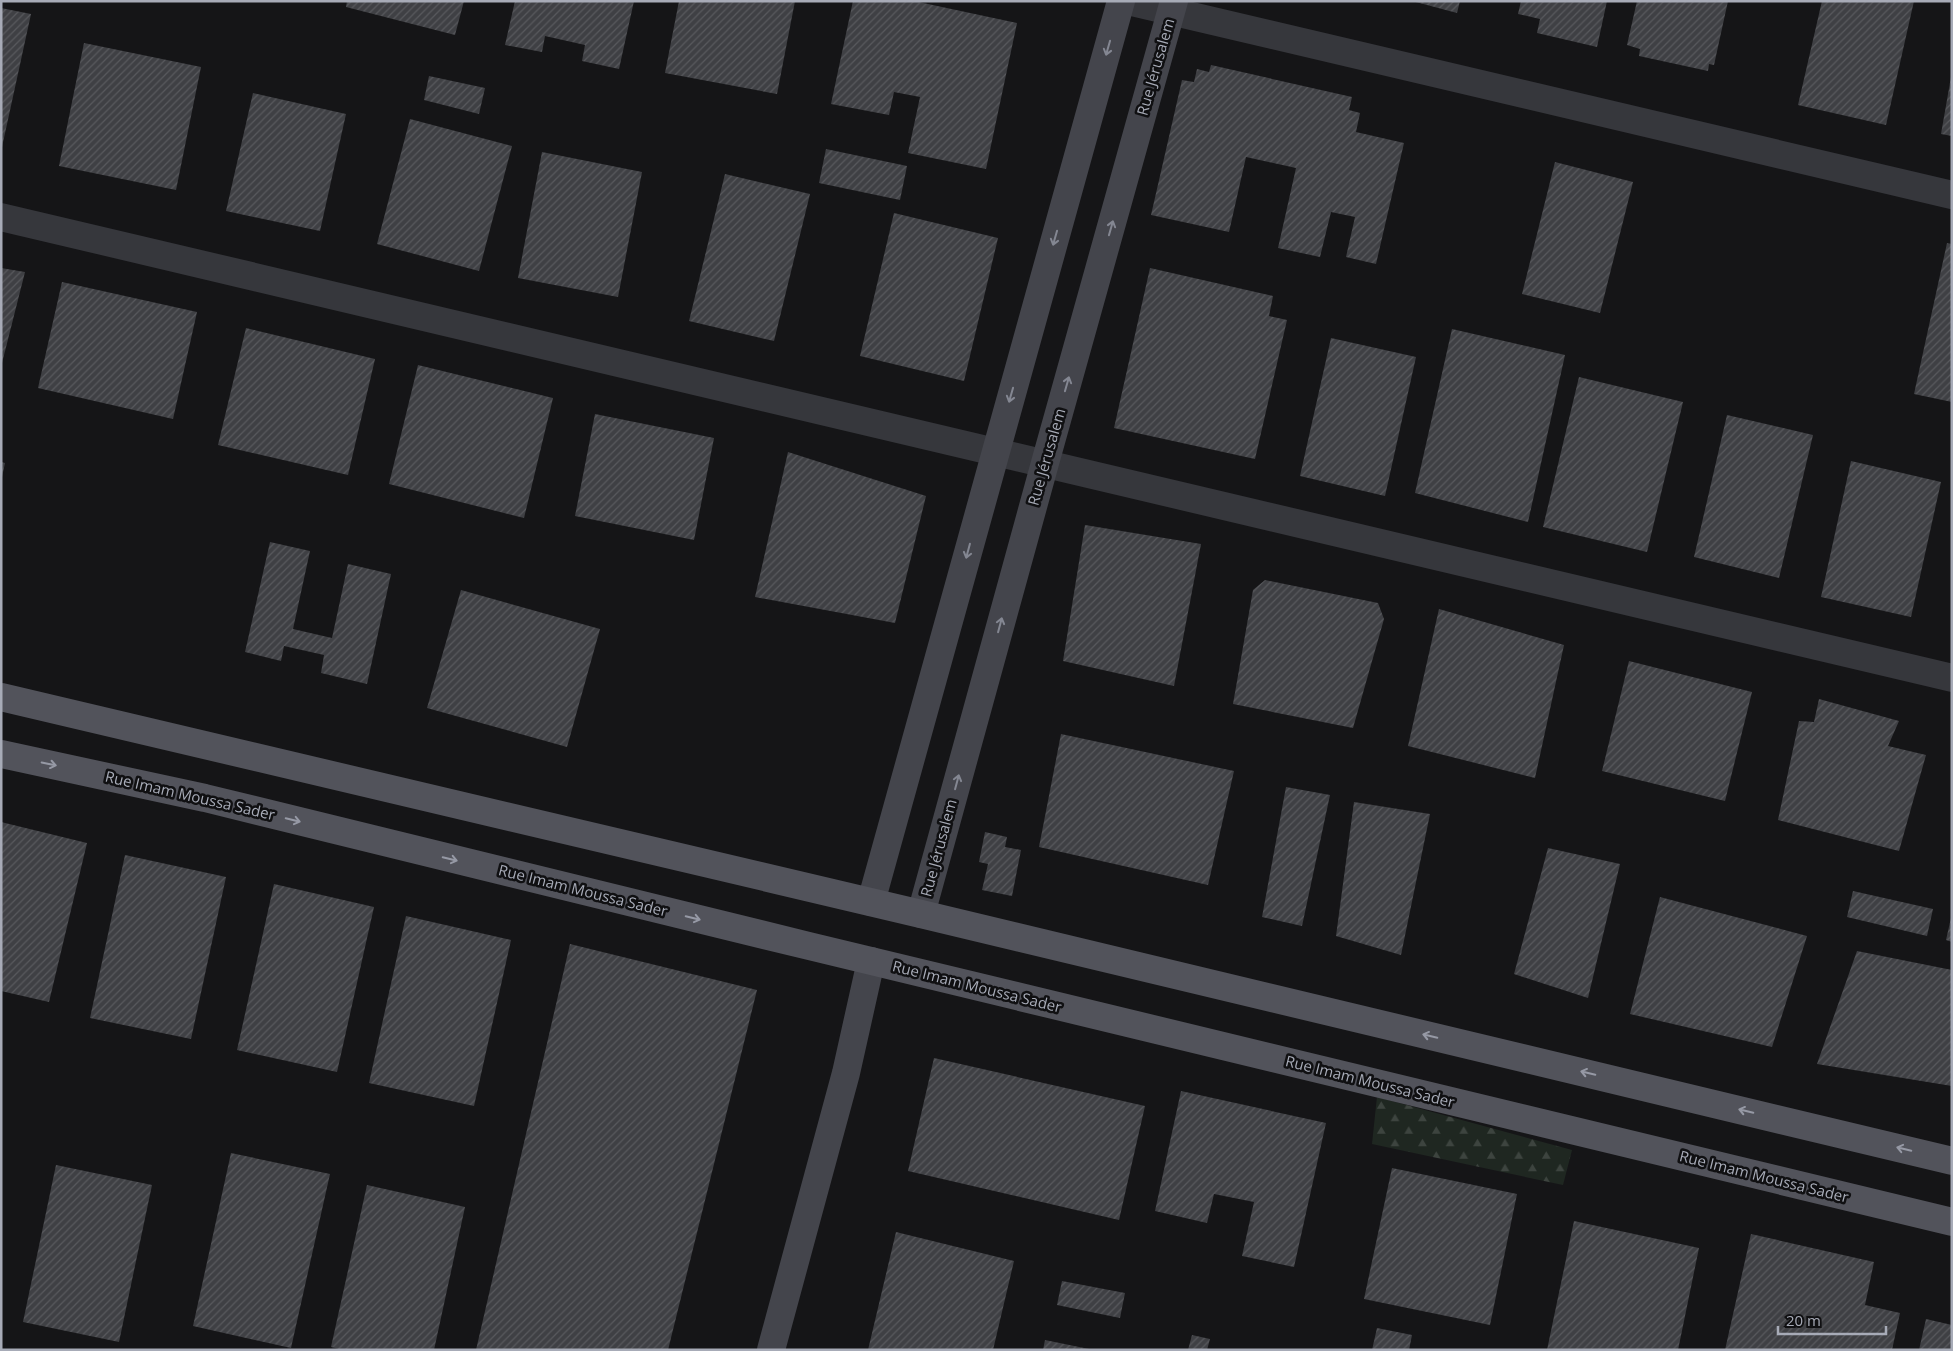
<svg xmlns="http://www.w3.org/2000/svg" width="1953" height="1351" viewBox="0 0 1953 1351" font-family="'Open Sans',sans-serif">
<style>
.forest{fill:url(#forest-firs)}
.building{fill:url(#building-hatch)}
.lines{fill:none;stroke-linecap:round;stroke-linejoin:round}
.street{stroke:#36373c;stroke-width:28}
.secondary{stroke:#44454c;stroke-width:28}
.primary{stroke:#52535b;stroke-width:28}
.oneway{stroke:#848792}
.oneway2{stroke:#9699a5}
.labels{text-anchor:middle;stroke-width:5;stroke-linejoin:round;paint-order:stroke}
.street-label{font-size:15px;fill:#a7abb7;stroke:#101012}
</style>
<defs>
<pattern id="forest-firs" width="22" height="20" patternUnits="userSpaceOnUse" patternTransform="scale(1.25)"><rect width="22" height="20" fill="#1f2721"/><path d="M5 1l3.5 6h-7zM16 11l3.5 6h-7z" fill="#3d443f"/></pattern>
<pattern id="building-hatch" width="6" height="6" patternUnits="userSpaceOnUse" patternTransform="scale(1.25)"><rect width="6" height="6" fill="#3f4044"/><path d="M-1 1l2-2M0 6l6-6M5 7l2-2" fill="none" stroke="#58595d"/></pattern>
</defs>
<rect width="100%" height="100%" fill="#151517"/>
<polygon class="forest" points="1377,1097 1572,1150 1563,1185 1372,1144"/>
<g class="building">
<polygon points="347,1 464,1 455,35 346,7"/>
<polygon points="515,1 634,1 619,69 582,61 585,45 545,36 542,52 505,45"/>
<polygon points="679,1 795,1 777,94 665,73"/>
<polygon points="853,1 914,1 1017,23 986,169 908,153 920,97 894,92 889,115 831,104"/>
<polygon points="1412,1 1460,1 1457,13"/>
<polygon points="1521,1 1607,1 1597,47 1537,33 1540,19 1518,14"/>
<polygon points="1637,1 1728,1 1714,65 1709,64 1708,71 1639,56 1640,49 1627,45"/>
<polygon points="1822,1 1914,1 1886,125 1798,105"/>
<polygon points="1,8 31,14 2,147 1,147"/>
<polygon points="84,43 201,67 176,190 59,166"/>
<polygon points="1211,65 1352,97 1349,110 1360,113 1356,132 1404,143 1376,264 1346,257 1355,217 1331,212 1320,257 1278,248 1296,168 1246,157 1229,232 1151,215 1182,80 1194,82 1197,69 1209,72"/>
<polygon points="429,76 485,88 479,114 424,100"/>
<polygon points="1951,77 1952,77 1952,136 1941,134"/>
<polygon points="253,93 346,114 320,231 226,211"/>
<polygon points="410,119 512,146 479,271 377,244"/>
<polygon points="826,149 907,166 900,200 819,183"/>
<polygon points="542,152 642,172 618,297 518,278"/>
<polygon points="1555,162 1633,182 1600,313 1522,294"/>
<polygon points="725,174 810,194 774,341 689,321"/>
<polygon points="894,213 998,238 964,381 860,356"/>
<polygon points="1947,243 1952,244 1952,402 1914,394"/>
<polygon points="1,268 25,272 2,363 1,363"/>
<polygon points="1150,268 1273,296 1269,316 1287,320 1255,459 1114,428"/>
<polygon points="62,282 197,312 173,419 38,388"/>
<polygon points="246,328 375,359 348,475 218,445"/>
<polygon points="1452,329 1565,355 1528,522 1415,493"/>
<polygon points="1331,338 1416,357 1385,496 1300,476"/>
<polygon points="418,365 553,398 524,518 389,484"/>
<polygon points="1579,377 1683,402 1647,552 1543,527"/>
<polygon points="595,414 714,438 694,540 575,516"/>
<polygon points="1727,415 1813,435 1779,578 1694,557"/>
<polygon points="788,452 926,496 895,623 755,597"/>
<polygon points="1851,461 1941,482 1911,617 1821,597"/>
<polygon points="1,462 5,463 2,477 1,477"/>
<polygon points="1085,525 1201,544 1174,686 1063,661"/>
<polygon points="270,542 310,551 293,629 332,638 348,564 391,574 367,684 321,673 324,655 284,646 281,661 245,652"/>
<polygon points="1265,580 1378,603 1384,619 1353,728 1233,704 1253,590"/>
<polygon points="461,590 600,629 567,747 427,708"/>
<polygon points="1439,609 1564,645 1535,778 1408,746"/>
<polygon points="1629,661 1752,692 1725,801 1602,771"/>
<polygon points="1819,699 1899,721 1888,746 1926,755 1899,851 1778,820 1799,721 1814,722"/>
<polygon points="1061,734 1234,771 1208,885 1039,847"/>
<polygon points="1286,787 1330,795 1302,926 1262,917"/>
<polygon points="1354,802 1430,814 1401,955 1336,936"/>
<polygon points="1,822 87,843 49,1002 1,991"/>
<polygon points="985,832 1007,837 1005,847 1021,850 1012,896 982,890 988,864 979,862"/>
<polygon points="1548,848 1620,864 1588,998 1514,974"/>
<polygon points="125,855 226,877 191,1039 90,1018"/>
<polygon points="274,884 374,907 337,1072 237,1050"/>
<polygon points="1853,891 1933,909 1927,936 1847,917"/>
<polygon points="1660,897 1807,936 1772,1047 1630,1014"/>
<polygon points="406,916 511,940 474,1106 369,1083"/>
<polygon points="1951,918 1952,918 1952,942 1946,940"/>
<polygon points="570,944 757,990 668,1350 476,1350"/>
<polygon points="1857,951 1952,970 1952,1086 1817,1064"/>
<polygon points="934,1058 1145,1106 1119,1220 908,1171"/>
<polygon points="1181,1091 1326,1123 1294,1267 1242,1256 1254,1202 1214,1194 1207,1223 1155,1211"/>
<polygon points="231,1153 330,1174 291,1348 193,1326"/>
<polygon points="56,1165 152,1185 119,1342 23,1322"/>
<polygon points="1392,1168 1517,1194 1490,1325 1364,1299"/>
<polygon points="367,1185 465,1207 434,1350 343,1350 331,1347"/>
<polygon points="1574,1221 1699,1248 1678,1350 1547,1350"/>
<polygon points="896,1232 1014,1261 993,1350 868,1350"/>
<polygon points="1751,1234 1874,1262 1865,1305 1900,1313 1892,1350 1725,1350"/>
<polygon points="1062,1281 1125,1293 1120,1318 1057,1305"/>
<polygon points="1926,1319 1952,1325 1952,1350 1919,1350"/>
<polygon points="1377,1328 1412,1335 1409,1350 1372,1350"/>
<polygon points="1192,1335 1210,1339 1207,1350 1188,1350"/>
<polygon points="1045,1340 1089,1349 1089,1350 1043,1350"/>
</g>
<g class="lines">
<g class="street">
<polyline points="1128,1 1952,195"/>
<polyline points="1,217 1952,678"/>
</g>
<g class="secondary">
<polyline points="871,902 1121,1"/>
<polyline points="921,914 1045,463 1174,1"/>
<polyline points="771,1350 846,1073 871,961"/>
</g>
<g class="primary">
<polyline points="1,697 921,914 1952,1161"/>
<polyline points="1,754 205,798 809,946 1952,1222"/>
</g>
</g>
<defs><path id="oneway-shaft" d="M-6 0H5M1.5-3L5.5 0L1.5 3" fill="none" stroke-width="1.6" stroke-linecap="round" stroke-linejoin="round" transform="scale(1.25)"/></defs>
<g class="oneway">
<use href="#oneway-shaft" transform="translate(1108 48) rotate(106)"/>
<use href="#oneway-shaft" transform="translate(1111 228) rotate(-74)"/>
<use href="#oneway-shaft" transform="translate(1055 238) rotate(106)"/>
<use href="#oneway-shaft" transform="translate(1067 384) rotate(-74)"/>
<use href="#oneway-shaft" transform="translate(1011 395) rotate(106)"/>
<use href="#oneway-shaft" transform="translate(968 551) rotate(105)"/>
<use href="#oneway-shaft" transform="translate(1000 625) rotate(-75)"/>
<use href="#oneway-shaft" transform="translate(957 782) rotate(-75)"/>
</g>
<g class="oneway2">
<use href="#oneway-shaft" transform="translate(49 764) rotate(12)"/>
<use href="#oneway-shaft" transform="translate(293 820) rotate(14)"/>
<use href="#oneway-shaft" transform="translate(450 859) rotate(14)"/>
<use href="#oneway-shaft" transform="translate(693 918) rotate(14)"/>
<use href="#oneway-shaft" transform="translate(1430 1036) rotate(-167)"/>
<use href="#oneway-shaft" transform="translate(1588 1073) rotate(-167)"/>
<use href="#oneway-shaft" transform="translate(1746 1111) rotate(-167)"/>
<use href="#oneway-shaft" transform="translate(1904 1149) rotate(-166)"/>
</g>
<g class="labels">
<g class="street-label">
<text transform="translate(1156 67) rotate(-74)" y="5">Rue Jérusalem</text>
<text transform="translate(1047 457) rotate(-74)" y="5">Rue Jérusalem</text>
<text transform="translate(190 796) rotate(13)" y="5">Rue Imam Moussa Sader</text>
<text transform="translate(939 848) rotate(-75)" y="5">Rue Jérusalem</text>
<text transform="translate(583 891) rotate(14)" y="5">Rue Imam Moussa Sader</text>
<text transform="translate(977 987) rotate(14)" y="5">Rue Imam Moussa Sader</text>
<text transform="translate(1370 1082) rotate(14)" y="5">Rue Imam Moussa Sader</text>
<text transform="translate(1764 1177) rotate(14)" y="5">Rue Imam Moussa Sader</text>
</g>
</g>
<rect width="1953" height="1351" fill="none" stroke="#a7abb7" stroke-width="5"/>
<path d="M1778 1326v8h108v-8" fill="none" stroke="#a7abb7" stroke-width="2.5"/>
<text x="1786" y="1326" font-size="15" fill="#a7abb7" stroke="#101012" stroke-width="4" paint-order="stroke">20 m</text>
</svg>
